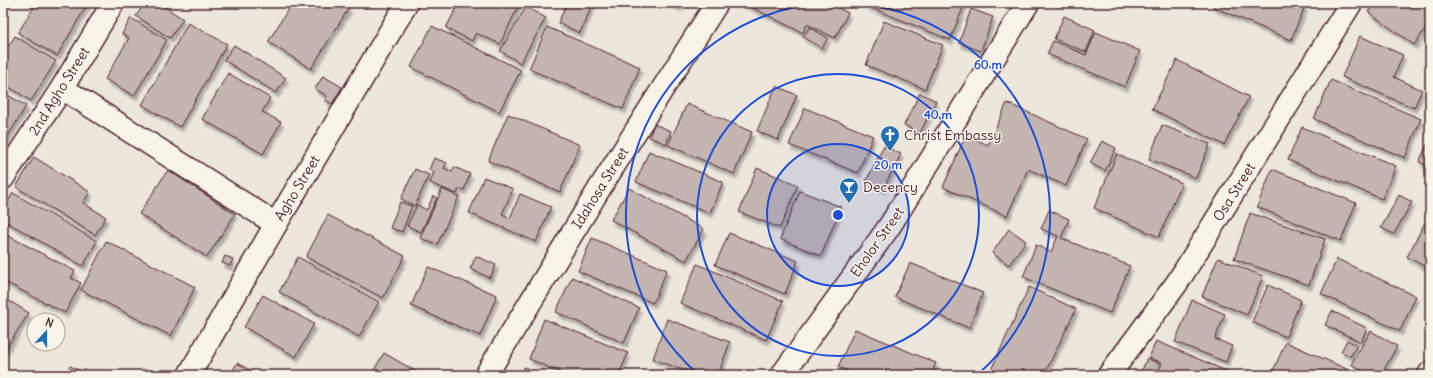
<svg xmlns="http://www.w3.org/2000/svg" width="1433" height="378" viewBox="0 0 1433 378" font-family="Delius,sans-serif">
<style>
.building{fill:#c4b5b0;stroke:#4a1f2b;filter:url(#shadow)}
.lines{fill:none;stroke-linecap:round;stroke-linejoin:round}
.street-casing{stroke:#4a1f2b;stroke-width:25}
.street{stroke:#f7f3e8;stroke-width:22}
.ring{fill:none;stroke:#1d4ed8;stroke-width:2}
.labels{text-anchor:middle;stroke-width:3;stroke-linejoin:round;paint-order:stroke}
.street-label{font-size:14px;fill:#4a1f2b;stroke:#f7f3e8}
.poi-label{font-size:14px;fill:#4a1f2b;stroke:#f7f3e8;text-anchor:start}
.centre{fill:#1d4ed8;stroke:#f7f3e8;stroke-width:2}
.ring-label{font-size:12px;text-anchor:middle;font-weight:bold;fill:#1d4ed8;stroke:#f7f3e8;stroke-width:3;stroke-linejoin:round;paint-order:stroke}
</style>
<defs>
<filter id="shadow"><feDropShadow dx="2.5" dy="4.5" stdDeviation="1" flood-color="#0004"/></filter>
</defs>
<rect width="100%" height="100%" fill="#ece6dd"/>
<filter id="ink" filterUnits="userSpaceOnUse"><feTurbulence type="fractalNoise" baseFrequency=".025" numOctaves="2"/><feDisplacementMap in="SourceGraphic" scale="8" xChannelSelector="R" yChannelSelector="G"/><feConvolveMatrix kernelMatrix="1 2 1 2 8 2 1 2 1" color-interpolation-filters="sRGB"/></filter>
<g filter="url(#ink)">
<g class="building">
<polygon points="36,3 88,3 57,56 18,33"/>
<polygon points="145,3 159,3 183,19 170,38 136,16"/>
<polygon points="292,3 342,3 349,8 311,69 268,42"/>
<polygon points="459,3 520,3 500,44 476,33 472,41 446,28"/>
<polygon points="567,3 593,3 580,33 558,23"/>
<polygon points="670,3 681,3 679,7"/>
<polygon points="746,3 830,3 848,13 835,38 807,24 803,33 745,4"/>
<polygon points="868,3 965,3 950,40 867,6"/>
<polygon points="1215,3 1298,3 1305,6 1291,40 1213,7"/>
<polygon points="1374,3 1430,3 1430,22 1414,45 1368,12"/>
<polygon points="526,7 546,18 520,63 500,51"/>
<polygon points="971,9 993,17 981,51 959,43"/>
<polygon points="1064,16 1095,30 1086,52 1054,39"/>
<polygon points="131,18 167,40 134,96 105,79 129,38 122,34"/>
<polygon points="884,21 943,45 925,89 866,65"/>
<polygon points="188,23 227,44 180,127 142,105"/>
<polygon points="432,26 521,70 499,112 411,67"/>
<polygon points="547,27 640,67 623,109 529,69"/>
<polygon points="810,27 828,38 822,48 803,37"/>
<polygon points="1096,32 1140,51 1125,87 1047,54 1053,41 1086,55"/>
<polygon points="15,36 56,61 31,101 3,83 3,54"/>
<polygon points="1360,36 1403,55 1394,77 1422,90 1414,108 1342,77"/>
<polygon points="234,45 286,78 276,93 224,60"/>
<polygon points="1177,60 1249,97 1224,145 1152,109"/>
<polygon points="228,73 270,98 262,112 281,122 263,154 202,119"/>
<polygon points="323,76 342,87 332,104 325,100 327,96 315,89"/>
<polygon points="1331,80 1421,119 1405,158 1314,119"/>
<polygon points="776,86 797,95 778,140 757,131"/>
<polygon points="3,92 26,106 5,141 3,140"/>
<polygon points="920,93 936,101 920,133 904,125"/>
<polygon points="1007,103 1087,139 1066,186 1028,169 1007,216 943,187 966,135 988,145"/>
<polygon points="687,104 752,132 734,174 668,145"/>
<polygon points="805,108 873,136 858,173 789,145"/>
<polygon points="508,114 580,145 560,192 488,161"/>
<polygon points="654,124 671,131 666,144 649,137"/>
<polygon points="1162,125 1210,144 1196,178 1149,159"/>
<polygon points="1302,127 1396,166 1382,199 1288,160"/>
<polygon points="1430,139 1430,167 1419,162"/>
<polygon points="1102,141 1116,148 1105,171 1090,163"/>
<polygon points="884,146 901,154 883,189 866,181"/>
<polygon points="649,151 723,182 710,213 636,182"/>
<polygon points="1117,154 1182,183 1159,237 1094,208"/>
<polygon points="34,157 90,192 83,203 106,217 95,235 16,187"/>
<polygon points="434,158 447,163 444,168 452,172 454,167 470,174 464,190 459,188 457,194 430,183 434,172 429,170"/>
<polygon points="757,168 798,185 780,228 739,212"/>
<polygon points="415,169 429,175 415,206 401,199"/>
<polygon points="1272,169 1356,203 1341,241 1257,207"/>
<polygon points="168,170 235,214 207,257 139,214"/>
<polygon points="484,177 513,189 502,214 510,218 520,194 551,207 536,242 469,213"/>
<polygon points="629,188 704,229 686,261 611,220"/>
<polygon points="442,189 459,197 437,245 420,238"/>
<polygon points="800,191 841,207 821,256 780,239"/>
<polygon points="13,193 97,241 83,266 3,220 3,210"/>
<polygon points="1399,195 1412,202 1394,234 1381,228"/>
<polygon points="433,196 437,198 421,232 407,226 417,205 427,210"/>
<polygon points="400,202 412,206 402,232 390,228"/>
<polygon points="1049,210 1069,219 1061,238 1130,266 1110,313 1023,277 1036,245 1051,252 1058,236 1041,229"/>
<polygon points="1250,213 1325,239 1309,285 1234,259"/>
<polygon points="1430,213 1430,269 1407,257"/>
<polygon points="328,215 405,256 383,298 306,257"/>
<polygon points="1009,229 1026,241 1009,265 992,253"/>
<polygon points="3,233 75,271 71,278 81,283 65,313 3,281"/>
<polygon points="729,233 798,261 785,294 715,265"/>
<polygon points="592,238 667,270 653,303 578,271"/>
<polygon points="106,241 195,287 171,336 81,290"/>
<polygon points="225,256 233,259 230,266 222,263"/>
<polygon points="476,256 496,265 490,278 470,269"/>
<polygon points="298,257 379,302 359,337 279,292"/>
<polygon points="1218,258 1263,276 1247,315 1202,296"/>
<polygon points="1337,259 1416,296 1400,331 1321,294"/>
<polygon points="910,263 983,293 969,328 895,297"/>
<polygon points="697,264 783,301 766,340 680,303"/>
<polygon points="428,267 497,295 480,336 411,306"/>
<polygon points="572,277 639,308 624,343 556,312"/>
<polygon points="1268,285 1301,300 1286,337 1252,322"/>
<polygon points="1029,287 1076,309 1044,375 1002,375 991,370"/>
<polygon points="263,295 314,324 296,357 244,327"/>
<polygon points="3,297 29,313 3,353"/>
<polygon points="1192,300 1225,314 1215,339 1232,346 1226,362 1175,342"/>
<polygon points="1332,311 1367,328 1361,342 1325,325"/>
<polygon points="544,319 628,353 619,375 567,375 529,359"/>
<polygon points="667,319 730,342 718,375 697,375 653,359"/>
<polygon points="855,329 936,363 931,375 857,375 838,367"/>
<polygon points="1371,331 1397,346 1381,375 1370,375 1351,364"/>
<polygon points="1347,340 1357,345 1351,356 1341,352"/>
<polygon points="1156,341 1236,375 1157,375 1162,363 1149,358"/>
<polygon points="1286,342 1360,375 1271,375"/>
<polygon points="384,353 422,375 371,375"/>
<polygon points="1147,358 1159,364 1155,375 1140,375"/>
<polygon points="237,363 259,375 230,375"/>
<polygon points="70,366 88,375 65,375"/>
<polygon points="524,367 543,375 521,375"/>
<polygon points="947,370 959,375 945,375"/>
</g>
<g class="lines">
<g class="street-casing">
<g id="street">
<polyline points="62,88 276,224"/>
<polyline points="3,178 62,88 113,3"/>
<polyline points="189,375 276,224 407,3"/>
<polyline points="486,375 601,186 717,3"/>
<polyline points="782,375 889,227 1028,3"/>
<polyline points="1109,375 1177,283 1351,3"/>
<polyline points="1429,375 1430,373"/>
</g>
</g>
<use href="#street" class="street"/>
</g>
</g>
<circle cx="838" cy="215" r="71" fill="#1d4ed8" fill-opacity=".12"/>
<g class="ring">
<circle cx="838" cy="215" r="71"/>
<circle cx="838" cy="215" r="141"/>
<path d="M699 375A212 212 0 0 1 836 3M840 3A212 212 0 0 1 977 375"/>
</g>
<defs>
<g id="church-pin" transform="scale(1)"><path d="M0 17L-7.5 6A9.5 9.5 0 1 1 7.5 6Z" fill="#1f6fb2" stroke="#f7f3e8"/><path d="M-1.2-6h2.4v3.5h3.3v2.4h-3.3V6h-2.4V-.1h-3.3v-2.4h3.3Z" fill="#fff"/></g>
<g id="bar-pin" transform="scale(1)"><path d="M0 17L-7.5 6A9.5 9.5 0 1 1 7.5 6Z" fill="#1f6fb2" stroke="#f7f3e8"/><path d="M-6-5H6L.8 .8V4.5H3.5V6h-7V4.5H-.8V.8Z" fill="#fff"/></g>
</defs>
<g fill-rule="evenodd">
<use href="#church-pin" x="890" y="135"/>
<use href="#bar-pin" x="849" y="187"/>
</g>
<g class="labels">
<g class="street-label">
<text transform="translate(59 91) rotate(-58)" y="5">2nd Agho Street</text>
<text transform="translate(297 188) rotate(-59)" y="5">Agho Street</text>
<text transform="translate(600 188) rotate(-58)" y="5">Idahosa Street</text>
<text transform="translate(1234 192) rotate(-58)" y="5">Osa Street</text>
<text transform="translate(877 242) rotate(-55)" y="5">Eholor Street</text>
</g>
<g class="poi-label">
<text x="904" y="140">Christ Embassy</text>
<text x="863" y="192">Decency</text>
</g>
</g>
<circle cx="838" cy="215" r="6" class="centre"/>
<g class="ring-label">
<text x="988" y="69">60 m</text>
<text x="938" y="119">40 m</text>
<text x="888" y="169">20 m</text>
</g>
<rect width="1433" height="378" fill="none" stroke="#f7f3e8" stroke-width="16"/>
<rect x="8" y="8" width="1417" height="362" fill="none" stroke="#4a1f2b" stroke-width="1.5" filter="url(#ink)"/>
<g transform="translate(46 332) rotate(21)"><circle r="19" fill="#f7f3e8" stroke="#b29e9c"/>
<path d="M0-3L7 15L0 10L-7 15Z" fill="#1f6fb2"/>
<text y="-6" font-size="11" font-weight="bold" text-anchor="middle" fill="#4a1f2b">N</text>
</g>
</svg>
